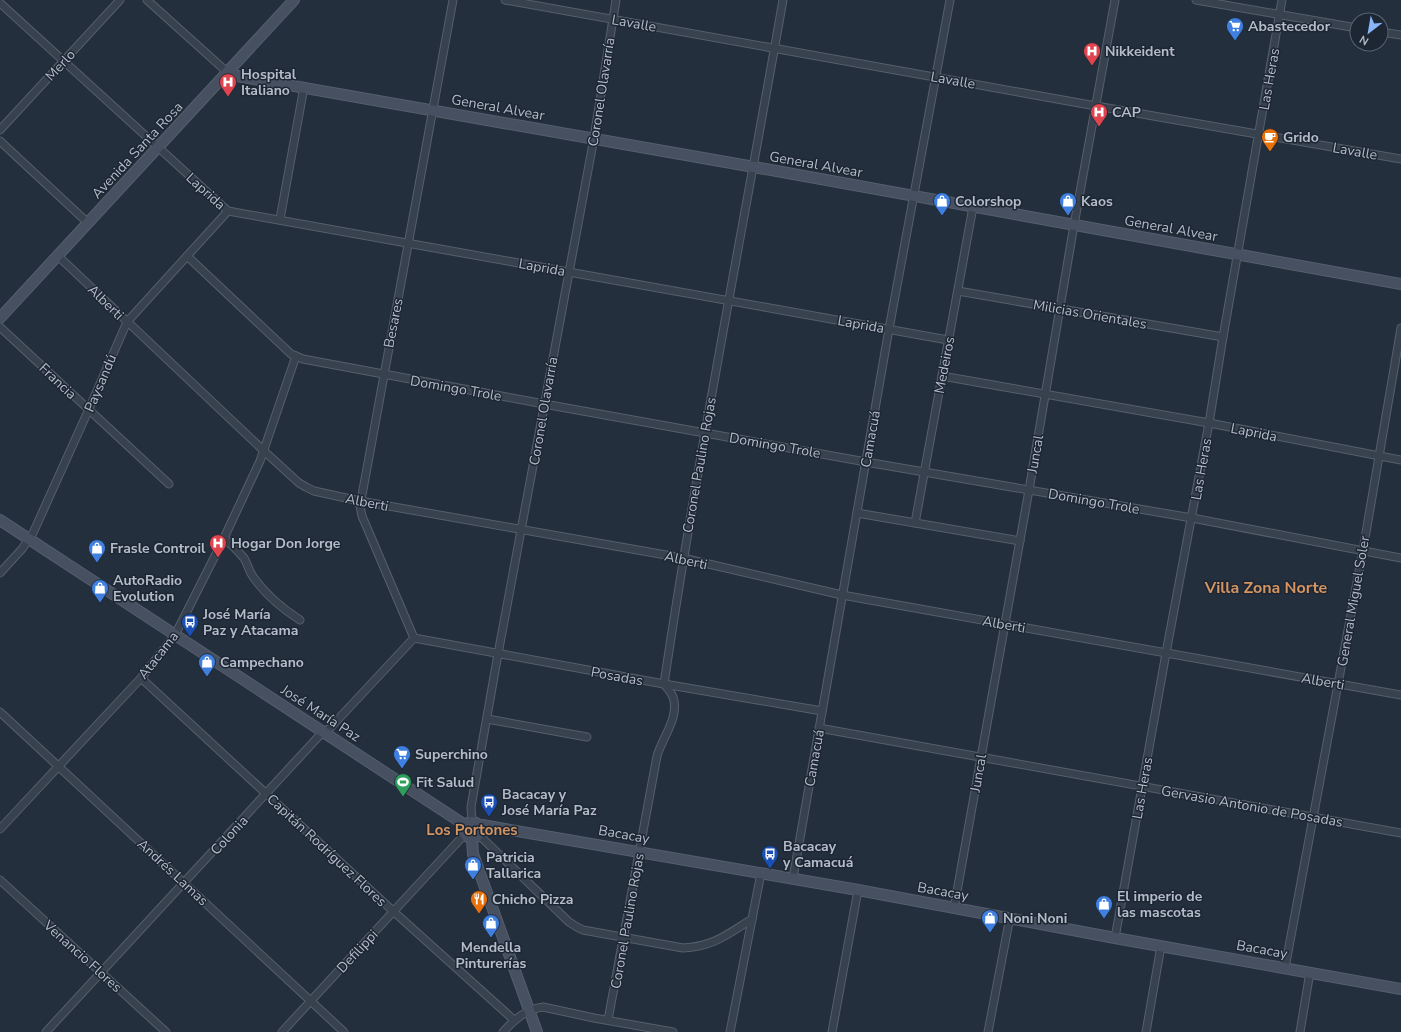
<svg xmlns="http://www.w3.org/2000/svg" width="1401" height="1032" viewBox="0 0 1401 1032" font-family="'Nunito Sans',sans-serif">
<style>
.lines{fill:none;stroke-linecap:round;stroke-linejoin:round}
.street-casing{stroke:#565f6c;stroke-width:9}
.secondary-casing{stroke:#565f6c;stroke-width:12}
.street{stroke:#38414e;stroke-width:7}
.secondary{stroke:#465061;stroke-width:10}
.labels{text-anchor:middle;stroke-width:3;stroke-linejoin:round;paint-order:stroke}
.street-label{font-size:14px;fill:#b4bcc9;stroke:#1d2633}
.poi-label{font-size:14px;font-weight:bold;fill:#b4bcc9;stroke:#1d2633;text-anchor:start}
.neighbourhood-label{font-size:15px;font-weight:bold;fill:#d59563;stroke:#1d2633}
.quarter-label{font-size:16px;font-weight:bold;fill:#d59563;stroke:#1d2633}
</style>
<rect width="100%" height="100%" fill="#242f3e"/>
<g class="lines">
<g class="street-casing">
<g id="street">
<polyline points="147,0 227,72"/>
<polyline points="505,0 1096,106 1401,159"/>
<polyline points="1196,0 1357,28"/>
<polyline points="0,3 228,211 948,340"/>
<polyline points="1381,32 1401,35"/>
<polyline points="0,130 120,0"/>
<polyline points="0,141 88,223"/>
<polyline points="280,219 304,87"/>
<polyline points="57,255 264,451 299,483 306,487 314,491 360,501 683,558 842,595 1401,695"/>
<polyline points="187,256 291,354 303,359 544,404 866,462 1192,518 1401,558"/>
<polyline points="958,291 1223,337"/>
<polyline points="0,327 169,484"/>
<polyline points="942,376 1209,423 1401,460"/>
<polyline points="857,513 1020,541"/>
<polyline points="915,523 973,207"/>
<path d="M224,538C231,544 238,551 244,558C248,565 249,572 254,578C266,595 283,609 300,620"/>
<polyline points="0,573 22,549 33,533 89,409 127,322 228,211"/>
<polyline points="414,638 362,516 360,506 453,0"/>
<polyline points="414,638 664,684 822,711"/>
<polyline points="141,678 393,911 514,1020"/>
<polyline points="0,712 344,1032"/>
<polyline points="487,719 587,737"/>
<polyline points="819,728 1401,833"/>
<polyline points="472,821 471,807 498,654 594,138 616,0"/>
<polyline points="0,829 141,678 175,635 224,538 260,461 296,356"/>
<path d="M479,835L569,922L577,927L583,930L683,948C713,947 728,934 752,919"/>
<polyline points="793,878 889,329 950,0"/>
<polyline points="0,880 166,1032"/>
<polyline points="954,908 1029,490 1074,225 1115,0"/>
<polyline points="1115,938 1166,653 1209,423 1223,337 1282,0"/>
<polyline points="1285,968 1363,550 1401,328"/>
<path d="M608,1020L657,756C662,738 680,717 673,697C671,692 667,688 664,684C698,455 743,228 783,0"/>
<polyline points="46,1032 319,736 330,728 414,638"/>
<polyline points="282,1032 465,834"/>
<path d="M503,1032C514,1020 526,1009 543,1007L594,1018L673,1032"/>
<polyline points="730,1032 761,873"/>
<polyline points="832,1032 858,890"/>
<polyline points="988,1032 1010,917"/>
<polyline points="1146,1032 1161,946"/>
<polyline points="1300,1032 1310,972"/>
</g>
</g>
<g class="secondary-casing">
<g id="secondary">
<polyline points="227,72 237,76 754,167 1401,284"/>
<polyline points="0,318 294,0"/>
<polyline points="0,520 465,825"/>
<circle cx="472" cy="830" r="8"/>
<polyline points="479,826 482,825 858,890 1115,938 1401,989"/>
<polyline points="472,839 473,854 537,1032"/>
</g>
</g>
<use href="#street" class="street"/>
<use href="#secondary" class="secondary"/>
</g>
<defs>
<g id="supermarket-pin" transform="scale(0.9)"><path d="M0 17L-7.5 6A9.5 9.5 0 1 1 7.5 6Z" fill="#3f7fe0" stroke="#1d2633"/><path d="M-6-5.5h2.5l.6 2H6L4.5 2H-2.5L-4.4-4H-6ZM-1.5 3.2a1.3 1.3 0 1 0 .1 0ZM3 3.2a1.3 1.3 0 1 0 .1 0Z" fill="#fff"/></g>
<g id="hospital-pin" transform="scale(0.9)"><path d="M0 17L-7.5 6A9.5 9.5 0 1 1 7.5 6Z" fill="#e0444e" stroke="#1d2633"/><path d="M-5-5h3v3.5h4V-5h3V5h-3V1.5h-4V5h-3Z" fill="#fff"/></g>
<g id="cafe-pin" transform="scale(0.9)"><path d="M0 17L-7.5 6A9.5 9.5 0 1 1 7.5 6Z" fill="#e8710a" stroke="#1d2633"/><path d="M-5.5-4.5H6V0H3Q3 3.5 0 3.5H-2.5Q-5.5 3.5-5.5 0ZM3-3.2v2h1.7v-2ZM-6 4.5H4V6H-6Z" fill="#fff"/></g>
<g id="shop-pin" transform="scale(0.9)"><path d="M0 17L-7.5 6A9.5 9.5 0 1 1 7.5 6Z" fill="#3f7fe0" stroke="#1d2633"/><path d="M-5-2.5h2.3a2.7 3.5 0 0 1 5.4 0H5L5.5 6h-11ZM-1.5-2.5h3a1.5 2.3 0 0 0-3 0Z" fill="#fff"/></g>
<g id="bus-pin" transform="scale(0.9)"><path d="M0 17L-7.5 6A9.5 9.5 0 1 1 7.5 6Z" fill="#1a4fb4" stroke="#1d2633"/><path d="M-5-6H5V4H4V6H2V4H-2V6H-4V4H-5ZM-3.5-4V0h7V-4ZM-3.5 1.2v1.5H-2V1.2ZM2 1.2v1.5H3.5V1.2Z" fill="#fff"/></g>
<g id="stadium-pin" transform="scale(0.9)"><path d="M0 17L-7.5 6A9.5 9.5 0 1 1 7.5 6Z" fill="#2e9e5b" stroke="#1d2633"/><path d="M0-5a6.5 5 0 1 0 0 10a6.5 5 0 1 0 0-10ZM-3.5-1.8h7v3.6h-7Z" fill="#fff"/></g>
<g id="restaurant-pin" transform="scale(0.9)"><path d="M0 17L-7.5 6A9.5 9.5 0 1 1 7.5 6Z" fill="#e8710a" stroke="#1d2633"/><path d="M-5-6h1v4h1v-4h1v4h1v-4h1v5L-1.5 .5V6h-2V.5L-5-1ZM5-6V6H3V1.5H1.5Q1.5-4 5-6Z" fill="#fff"/></g>
</defs>
<g fill-rule="evenodd">
<use href="#supermarket-pin" x="1235" y="26"/>
<use href="#hospital-pin" x="1092" y="51"/>
<use href="#hospital-pin" x="228" y="82"/>
<use href="#hospital-pin" x="1099" y="112"/>
<use href="#cafe-pin" x="1270" y="137"/>
<use href="#shop-pin" x="942" y="201"/>
<use href="#shop-pin" x="1068" y="201"/>
<use href="#hospital-pin" x="218" y="543"/>
<use href="#shop-pin" x="97" y="548"/>
<use href="#shop-pin" x="100" y="588"/>
<use href="#bus-pin" x="190" y="622"/>
<use href="#shop-pin" x="207" y="662"/>
<use href="#supermarket-pin" x="402" y="754"/>
<use href="#stadium-pin" x="403" y="782"/>
<use href="#bus-pin" x="489" y="802"/>
<use href="#bus-pin" x="770" y="854"/>
<use href="#shop-pin" x="473" y="865"/>
<use href="#restaurant-pin" x="479" y="899"/>
<use href="#shop-pin" x="1104" y="904"/>
<use href="#shop-pin" x="990" y="918"/>
<use href="#shop-pin" x="491" y="923"/>
</g>
<g class="labels">
<g class="street-label">
<text transform="translate(634 23) rotate(10)" y="5">Lavalle</text>
<text transform="translate(60 65) rotate(-47)" y="5">Merlo</text>
<text transform="translate(1269 79) rotate(-80)" y="5">Las Heras</text>
<text transform="translate(953 80) rotate(10)" y="5">Lavalle</text>
<text transform="translate(601 92) rotate(-81)" y="5">Coronel Olavarría</text>
<text transform="translate(498 107) rotate(10)" y="5">General Alvear</text>
<text transform="translate(137 150) rotate(-47)" y="5">Avenida Santa Rosa</text>
<text transform="translate(1355 151) rotate(10)" y="5">Lavalle</text>
<text transform="translate(816 164) rotate(10)" y="5">General Alvear</text>
<text transform="translate(206 191) rotate(42)" y="5">Laprida</text>
<text transform="translate(1171 228) rotate(10)" y="5">General Alvear</text>
<text transform="translate(542 267) rotate(10)" y="5">Laprida</text>
<text transform="translate(106 302) rotate(44)" y="5">Alberti</text>
<text transform="translate(1090 314) rotate(10)" y="5">Milicias Orientales</text>
<text transform="translate(393 323) rotate(-79)" y="5">Besares</text>
<text transform="translate(861 324) rotate(10)" y="5">Laprida</text>
<text transform="translate(944 365) rotate(-79)" y="5">Medeiros</text>
<text transform="translate(58 381) rotate(43)" y="5">Francia</text>
<text transform="translate(100 383) rotate(-67)" y="5">Paysandú</text>
<text transform="translate(456 388) rotate(10)" y="5">Domingo Trole</text>
<text transform="translate(543 411) rotate(-80)" y="5">Coronel Olavarría</text>
<text transform="translate(1254 432) rotate(11)" y="5">Laprida</text>
<text transform="translate(870 439) rotate(-80)" y="5">Camacuá</text>
<text transform="translate(775 445) rotate(10)" y="5">Domingo Trole</text>
<text transform="translate(1035 454) rotate(-80)" y="5">Juncal</text>
<text transform="translate(699 465) rotate(-80)" y="5">Coronel Paulino Rojas</text>
<text transform="translate(1201 469) rotate(-80)" y="5">Las Heras</text>
<text transform="translate(1094 501) rotate(10)" y="5">Domingo Trole</text>
<text transform="translate(367 502) rotate(11)" y="5">Alberti</text>
<text transform="translate(686 560) rotate(12)" y="5">Alberti</text>
<text transform="translate(1353 601) rotate(-80)" y="5">General Miguel Soler</text>
<text transform="translate(1004 624) rotate(10)" y="5">Alberti</text>
<text transform="translate(158 655) rotate(-52)" y="5">Atacama</text>
<text transform="translate(617 676) rotate(10)" y="5">Posadas</text>
<text transform="translate(1323 681) rotate(10)" y="5">Alberti</text>
<text transform="translate(321 713) rotate(33)" y="5">José María Paz</text>
<text transform="translate(814 758) rotate(-80)" y="5">Camacuá</text>
<text transform="translate(978 773) rotate(-80)" y="5">Juncal</text>
<text transform="translate(1142 788) rotate(-80)" y="5">Las Heras</text>
<text transform="translate(1252 806) rotate(10)" y="5">Gervasio Antonio de Posadas</text>
<text transform="translate(624 834) rotate(10)" y="5">Bacacay</text>
<text transform="translate(229 835) rotate(-47)" y="5">Colonia</text>
<text transform="translate(327 850) rotate(43)" y="5">Capitán Rodríguez Flores</text>
<text transform="translate(173 872) rotate(43)" y="5">Andrés Lamas</text>
<text transform="translate(943 891) rotate(10)" y="5">Bacacay</text>
<text transform="translate(627 921) rotate(-80)" y="5">Coronel Paulino Rojas</text>
<text transform="translate(1262 949) rotate(10)" y="5">Bacacay</text>
<text transform="translate(357 951) rotate(-47)" y="5">Defilippi</text>
<text transform="translate(83 956) rotate(42)" y="5">Venancio Flores</text>
</g>
<g class="poi-label">
<text x="1248" y="31">Abastecedor</text>
<text x="1105" y="56">Nikkeident</text>
<text x="241" y="79">Hospital<tspan x="241" dy="16">Italiano</tspan></text>
<text x="1112" y="117">CAP</text>
<text x="1283" y="142">Grido</text>
<text x="955" y="206">Colorshop</text>
<text x="1081" y="206">Kaos</text>
<text x="231" y="548">Hogar Don Jorge</text>
<text x="110" y="553">Frasle Controil</text>
<text x="113" y="585">AutoRadio<tspan x="113" dy="16">Evolution</tspan></text>
<text x="203" y="619">José María<tspan x="203" dy="16">Paz y Atacama</tspan></text>
<text x="220" y="667">Campechano</text>
<text x="415" y="759">Superchino</text>
<text x="416" y="787">Fit Salud</text>
<text x="502" y="799">Bacacay y<tspan x="502" dy="16">José María Paz</tspan></text>
<text x="783" y="851">Bacacay<tspan x="783" dy="16">y Camacuá</tspan></text>
<text x="486" y="862">Patricia<tspan x="486" dy="16">Tallarica</tspan></text>
<text x="1117" y="901">El imperio de<tspan x="1117" dy="16">las mascotas</tspan></text>
<text x="492" y="904">Chicho Pizza</text>
<text x="1003" y="923">Noni Noni</text>
<text x="491" y="952" text-anchor="middle">Mendella<tspan x="491" dy="16">Pinturerías</tspan></text>
</g>
<g class="neighbourhood-label">
<text x="472" y="835">Los Portones</text>
</g>
<g class="quarter-label">
<text x="1266" y="593">Villa Zona Norte</text>
</g>
</g>
<g transform="translate(1369 32) rotate(211)"><circle r="19" fill="#1d2633" stroke="#59626f"/>
<path d="M0-3L7 15L0 10L-7 15Z" fill="#8ab4f8"/>
<text y="-6" font-size="11" font-weight="bold" text-anchor="middle" fill="#b4bcc9">N</text>
</g>
</svg>
